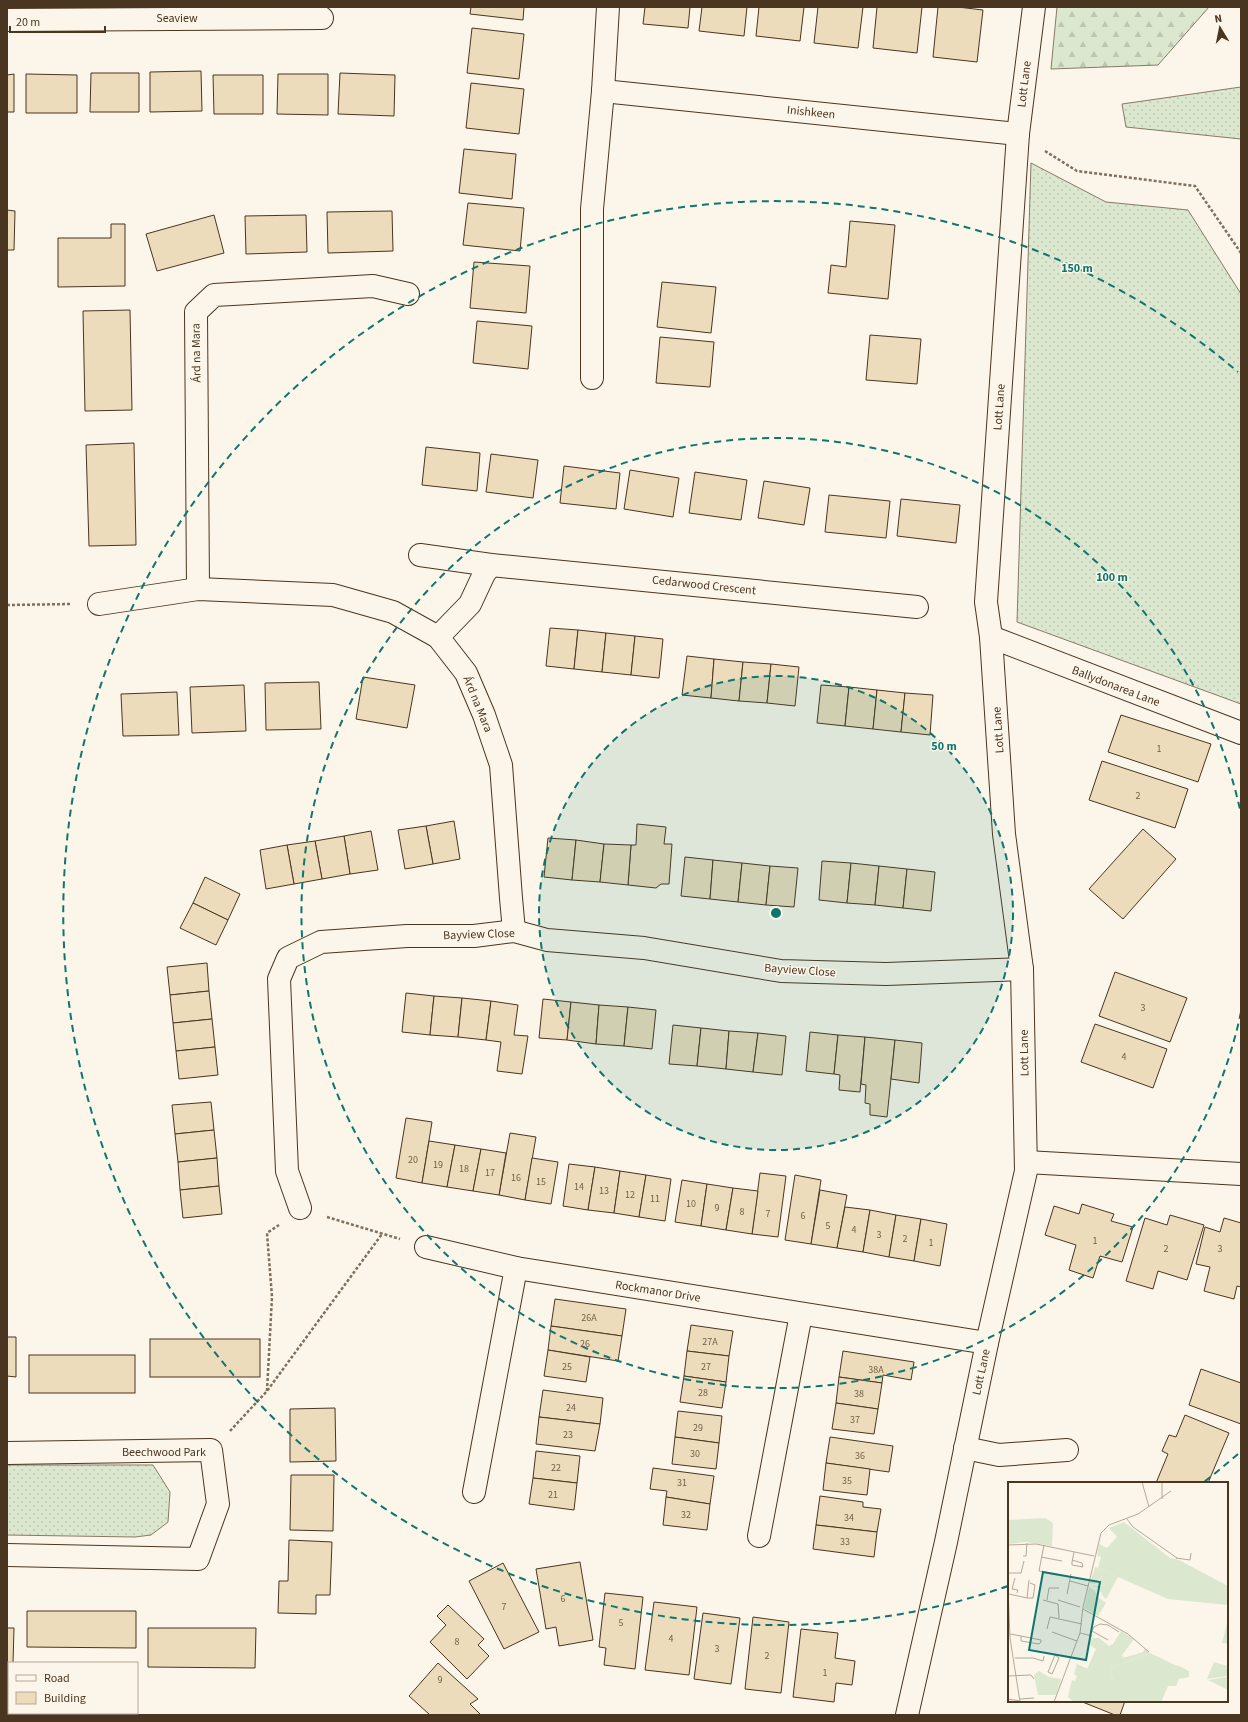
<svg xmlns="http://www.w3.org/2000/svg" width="1248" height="1722" viewBox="0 0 1248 1722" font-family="'Source Sans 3',sans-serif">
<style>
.grass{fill:url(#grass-dots);stroke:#887966}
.forest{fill:url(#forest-firs);stroke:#887966}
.building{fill:#ecdcbc;stroke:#4a3520}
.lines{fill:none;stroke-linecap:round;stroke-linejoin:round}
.minor-casing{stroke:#4a3520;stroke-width:24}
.path{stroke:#7f6f5c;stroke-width:2.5;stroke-dasharray:3 2;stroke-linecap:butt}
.minor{stroke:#fbf6e9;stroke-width:22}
.ring{fill:none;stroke:#0f766e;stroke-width:2;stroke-dasharray:7 5}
.labels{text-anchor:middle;stroke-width:3;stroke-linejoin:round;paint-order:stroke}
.number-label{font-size:10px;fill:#725f47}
.street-label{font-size:12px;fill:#4a3520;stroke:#fbf6e9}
.inset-road{fill:none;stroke:#b4a999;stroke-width:1}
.view{fill:#0f766e;fill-opacity:0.15;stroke:#0f766e;stroke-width:2}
.inset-edge{fill:none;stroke:#4a3520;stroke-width:2}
.centre{fill:#0f766e;stroke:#fbf6e9;stroke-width:2}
.ring-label{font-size:12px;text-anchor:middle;font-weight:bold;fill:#0f766e;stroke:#fbf6e9;stroke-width:3;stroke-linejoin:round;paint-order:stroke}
</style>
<defs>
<pattern id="grass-dots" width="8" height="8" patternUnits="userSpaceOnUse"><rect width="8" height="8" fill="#dce7d0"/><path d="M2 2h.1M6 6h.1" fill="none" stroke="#bec7b2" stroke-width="1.8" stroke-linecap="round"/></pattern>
<pattern id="forest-firs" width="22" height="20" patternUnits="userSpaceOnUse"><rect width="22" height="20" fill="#dce7d0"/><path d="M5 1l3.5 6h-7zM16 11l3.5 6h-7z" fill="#bec7b2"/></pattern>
</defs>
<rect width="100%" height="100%" fill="#fbf6e9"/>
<g class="grass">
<polygon points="1241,87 1241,139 1126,127 1122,104"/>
<polygon points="1031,163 1106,202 1188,210 1241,294 1241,704 1017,622"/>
<polygon points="7,1465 153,1465 170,1492 168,1522 151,1535 135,1537 7,1535"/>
</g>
<polygon class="forest" points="1057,7 1209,7 1158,65 1051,69"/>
<g class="building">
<polygon points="471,7 524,7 523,20 470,14"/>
<polygon points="645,7 690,7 688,28 643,24"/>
<polygon points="702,7 747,7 744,36 699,31"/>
<polygon points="759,7 804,7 800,41 756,36"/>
<polygon points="818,7 863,7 858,48 814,43"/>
<polygon points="877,7 922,7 917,53 873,48"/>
<polygon points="938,7 958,7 983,10 977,62 933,57"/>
<polygon points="472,28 524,34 519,79 467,73"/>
<polygon points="201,71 202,111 150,112 150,72"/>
<polygon points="91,73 139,73 139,112 90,112"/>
<polygon points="340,73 395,75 394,116 338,114"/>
<polygon points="14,74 14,112 7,112 7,75"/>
<polygon points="26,74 77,75 77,113 26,113"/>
<polygon points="278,74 328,74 328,115 277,114"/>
<polygon points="213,75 263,75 263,114 214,114"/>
<polygon points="471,83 524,89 519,134 466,128"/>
<polygon points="464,149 516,154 512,199 459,193"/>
<polygon points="468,203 524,208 520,251 463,245"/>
<polygon points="7,210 15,211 14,250 7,250"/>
<polygon points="392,211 393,251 328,253 327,212"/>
<polygon points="214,215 224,253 157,271 146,234"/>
<polygon points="306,215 307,252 246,254 245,216"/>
<polygon points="850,221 895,225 888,299 828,293 831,265 846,267"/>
<polygon points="111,224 125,224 125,286 58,287 58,238 111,238"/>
<polygon points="474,262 530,266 526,313 470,308"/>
<polygon points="662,282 716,287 711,333 657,327"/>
<polygon points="130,310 132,410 85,411 83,311"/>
<polygon points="477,321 532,326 528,369 473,363"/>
<polygon points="870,335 921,339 917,384 866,380"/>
<polygon points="660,337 714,342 710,387 656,383"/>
<polygon points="134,443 136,545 89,546 86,445"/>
<polygon points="426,447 480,453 477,491 422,485"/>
<polygon points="491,454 538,460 533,498 486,492"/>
<polygon points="564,466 620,473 616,509 560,503"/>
<polygon points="630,470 679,478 673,517 624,509"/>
<polygon points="695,472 747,480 741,520 689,513"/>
<polygon points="764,481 810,488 804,525 758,518"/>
<polygon points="829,495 890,501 886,538 825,532"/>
<polygon points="901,499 960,505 956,543 897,536"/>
<polygon points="550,628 578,630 574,669 546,666"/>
<polygon points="578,630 606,633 602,672 574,669"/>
<polygon points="606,633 635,636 631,675 602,672"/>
<polygon points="635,636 663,639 659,678 631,675"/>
<polygon points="687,656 714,659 711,698 682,695"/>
<polygon points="714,659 743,662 739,701 711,698"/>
<polygon points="743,662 771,664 767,703 739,701"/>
<polygon points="771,664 799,667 795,706 767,703"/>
<polygon points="363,677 415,685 407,728 356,719"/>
<polygon points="319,682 321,729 266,730 265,683"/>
<polygon points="244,685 246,731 192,733 190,687"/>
<polygon points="821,685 849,687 845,726 817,723"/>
<polygon points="849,687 877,690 873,729 845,726"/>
<polygon points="877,690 905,693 901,732 873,729"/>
<polygon points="177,692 179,735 123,736 121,694"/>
<polygon points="905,693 933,695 930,735 901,732"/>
<polygon points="1121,715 1211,744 1198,782 1108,752"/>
<polygon points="1102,761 1188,789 1175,828 1089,800"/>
<polygon points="454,821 460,859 433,864 426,826"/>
<polygon points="637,824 666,827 664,844 672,844 669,884 661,884 656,888 628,885 631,845 636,845"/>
<polygon points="426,826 433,864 405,869 398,830"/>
<polygon points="1143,829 1176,859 1123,919 1089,889"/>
<polygon points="371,831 378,870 350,874 344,836"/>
<polygon points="344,836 350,874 322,879 315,841"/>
<polygon points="548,838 576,840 572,880 544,877"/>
<polygon points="576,840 604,844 600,882 572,880"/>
<polygon points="315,841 322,879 294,884 287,845"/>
<polygon points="604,844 631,845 628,885 600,882"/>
<polygon points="287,845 294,884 266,889 260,850"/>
<polygon points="685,857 713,860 710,899 681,896"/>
<polygon points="713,860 742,863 738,902 710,899"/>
<polygon points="822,861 851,863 847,903 819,900"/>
<polygon points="742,863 770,866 766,905 738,902"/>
<polygon points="851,863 879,866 875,905 847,903"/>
<polygon points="770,866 798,868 794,907 766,905"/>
<polygon points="879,866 907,869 903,908 875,905"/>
<polygon points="907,869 935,872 931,911 903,908"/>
<polygon points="205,877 240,894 228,920 193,903"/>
<polygon points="193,903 228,920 216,945 180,928"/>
<polygon points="207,963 209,991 170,995 167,967"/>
<polygon points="1115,972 1187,998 1170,1042 1099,1016"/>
<polygon points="209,991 212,1019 173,1023 170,995"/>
<polygon points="406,993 434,996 430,1035 402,1032"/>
<polygon points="434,996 462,998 458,1037 430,1035"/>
<polygon points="462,998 491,1001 486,1040 458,1037"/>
<polygon points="543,999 571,1002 567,1040 539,1038"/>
<polygon points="491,1001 518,1005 514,1035 528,1036 522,1074 497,1071 501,1042 486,1040"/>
<polygon points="571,1002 599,1005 596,1044 567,1040"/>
<polygon points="599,1005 628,1007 624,1046 596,1044"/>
<polygon points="628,1007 656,1010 652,1049 624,1046"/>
<polygon points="212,1019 215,1047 176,1051 173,1023"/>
<polygon points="1095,1024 1167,1049 1153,1088 1081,1062"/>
<polygon points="673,1025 701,1028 697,1066 669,1064"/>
<polygon points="701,1028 729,1031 726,1069 697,1066"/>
<polygon points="729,1031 758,1033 753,1072 726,1069"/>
<polygon points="810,1032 838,1035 834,1074 806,1071"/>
<polygon points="758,1033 786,1036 782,1075 753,1072"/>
<polygon points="838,1035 865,1037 860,1092 839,1090 840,1075 834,1074"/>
<polygon points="865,1037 895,1040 887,1117 870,1115 870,1104 865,1103 866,1085 861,1084"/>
<polygon points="895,1040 922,1043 919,1083 891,1079"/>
<polygon points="215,1047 218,1075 179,1079 176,1051"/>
<polygon points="211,1102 214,1130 175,1134 172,1105"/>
<polygon points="406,1118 432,1122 422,1183 396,1178"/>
<polygon points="214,1130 217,1158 178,1162 175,1134"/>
<polygon points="510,1133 536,1137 525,1200 499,1195"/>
<polygon points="429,1141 455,1145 447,1187 422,1183"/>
<polygon points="455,1145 481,1149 473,1191 447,1187"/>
<polygon points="481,1149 506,1153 499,1195 473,1191"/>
<polygon points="217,1158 219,1186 180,1190 178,1162"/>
<polygon points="532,1158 558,1162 551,1204 525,1200"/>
<polygon points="569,1164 595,1167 588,1210 563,1206"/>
<polygon points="595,1167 620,1171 614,1213 588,1210"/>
<polygon points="620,1171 646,1175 639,1217 614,1213"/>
<polygon points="760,1173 786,1176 778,1237 752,1234"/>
<polygon points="646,1175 671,1179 665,1221 639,1217"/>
<polygon points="795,1175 821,1180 811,1244 785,1240"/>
<polygon points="682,1180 707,1184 701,1226 675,1222"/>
<polygon points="707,1184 733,1188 726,1230 701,1226"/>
<polygon points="219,1186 222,1214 183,1218 180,1190"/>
<polygon points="733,1188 758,1191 752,1234 726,1230"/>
<polygon points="820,1190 847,1195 837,1248 811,1244"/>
<polygon points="1082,1204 1114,1214 1111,1221 1133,1227 1122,1262 1100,1256 1093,1278 1069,1270 1076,1245 1045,1235 1054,1206 1079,1214"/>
<polygon points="845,1207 870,1210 863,1252 837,1248"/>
<polygon points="870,1210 896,1215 889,1257 863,1252"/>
<polygon points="896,1215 921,1219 914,1261 889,1257"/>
<polygon points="1170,1215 1204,1225 1187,1280 1158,1271 1153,1289 1126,1281 1145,1218 1167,1225"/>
<polygon points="1224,1218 1241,1223 1241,1287 1237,1286 1234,1299 1204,1291 1210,1267 1196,1264 1205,1227 1220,1232"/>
<polygon points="921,1219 947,1224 940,1266 914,1261"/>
<polygon points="555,1299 626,1309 622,1336 551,1326"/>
<polygon points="691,1325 733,1331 729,1356 687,1351"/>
<polygon points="551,1326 622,1336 618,1361 548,1350"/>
<polygon points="7,1337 16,1337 16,1377 7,1376"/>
<rect x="150" y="1339" width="110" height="38"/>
<polygon points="548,1350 590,1357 586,1382 544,1376"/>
<polygon points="687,1351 729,1356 726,1382 684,1376"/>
<polygon points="843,1351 914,1362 911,1380 883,1375 882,1383 839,1377"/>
<rect x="29" y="1355" width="106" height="38"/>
<polygon points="1201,1369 1241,1383 1241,1424 1189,1405"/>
<polygon points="684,1376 726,1382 722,1408 680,1402"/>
<polygon points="839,1377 882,1383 878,1409 836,1403"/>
<polygon points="543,1390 603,1398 600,1424 539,1417"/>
<polygon points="836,1403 878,1409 874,1434 832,1429"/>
<polygon points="335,1408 336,1461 290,1462 290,1409"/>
<polygon points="678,1411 722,1416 719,1443 675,1437"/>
<polygon points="1185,1415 1229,1433 1208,1483 1156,1483 1168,1454 1162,1451 1169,1435 1176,1437"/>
<polygon points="539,1417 600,1424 595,1451 536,1444"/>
<polygon points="675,1437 719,1443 716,1469 672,1464"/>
<polygon points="830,1437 893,1446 889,1472 826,1463"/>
<polygon points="536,1451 580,1456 577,1483 533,1478"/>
<polygon points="826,1463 870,1469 867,1495 823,1490"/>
<polygon points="653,1468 714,1476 710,1504 666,1497 667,1491 650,1489"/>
<polygon points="291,1475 334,1475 333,1531 290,1530"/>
<polygon points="533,1478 577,1483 574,1510 529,1504"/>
<polygon points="820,1496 863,1502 863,1507 881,1509 877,1532 816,1525"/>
<polygon points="666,1497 710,1504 707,1530 663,1525"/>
<polygon points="816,1525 877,1532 874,1557 813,1549"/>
<polygon points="289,1540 332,1542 330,1595 316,1595 316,1614 278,1613 279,1581 288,1581"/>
<polygon points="580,1562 593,1640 559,1646 556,1627 546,1629 536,1569"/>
<polygon points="503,1563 539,1632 504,1649 469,1581"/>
<polygon points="605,1593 643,1597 635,1669 604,1665 606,1648 599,1647"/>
<polygon points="654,1602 697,1607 689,1675 645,1670"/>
<polygon points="448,1605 484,1639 478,1645 489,1656 467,1679 430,1642 446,1625 437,1616"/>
<polygon points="27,1611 136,1611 136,1648 27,1647"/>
<polygon points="703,1613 740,1618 731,1684 694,1679"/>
<polygon points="753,1617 789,1622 781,1693 745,1689"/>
<polygon points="7,1628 14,1628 13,1663 9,1663 9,1666 7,1666"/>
<polygon points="148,1628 256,1628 255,1668 148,1667"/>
<polygon points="801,1629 838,1633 835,1658 855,1661 852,1685 836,1683 834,1702 793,1697"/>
<polygon points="438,1663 478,1699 470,1704 481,1715 430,1715 409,1696"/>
<polygon points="1080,1701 1125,1701 1120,1715 1115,1715"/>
</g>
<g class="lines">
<g class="minor-casing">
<g id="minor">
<polyline points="7,20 322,18"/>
<polyline points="603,91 1018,134"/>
<polyline points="592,378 592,209 603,91 608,7"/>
<polyline points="420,555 491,565 917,607"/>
<polyline points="198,589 196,312 214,295 373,286 408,294"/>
<polyline points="99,604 198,589 333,595 393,612 438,637 466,673 484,715 501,765 511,898 514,931"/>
<polyline points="438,637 470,604 484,574 491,565"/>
<polyline points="991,637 1241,733"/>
<polyline points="1026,1162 1241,1174"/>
<polyline points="300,1208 287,1171 279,979 288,958 321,942 407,936 474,936 514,931 547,940 644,948 781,971 886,974 1022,969"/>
<polyline points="426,1247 516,1268 987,1343"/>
<polyline points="965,1448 999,1455 1067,1450"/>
<polyline points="7,1453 211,1450 218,1504 198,1559 7,1555"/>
<polyline points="474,1492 516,1268"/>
<polyline points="759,1536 801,1314"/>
<polyline points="907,1715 946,1542 987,1343 1026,1171 1022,969 1004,834 991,637 986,602 1018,134 1034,7"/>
</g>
</g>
<g class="path">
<polyline points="1045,151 1077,171 1195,186 1241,253"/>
<polyline points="7,605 72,604"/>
<polyline points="327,1217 400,1239"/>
<polyline points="267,1391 272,1297 267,1233 279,1225"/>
<polyline points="230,1431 267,1391 382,1234"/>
</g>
<use href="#minor" class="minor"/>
</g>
<circle cx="776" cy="913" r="237" fill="#0f766e" fill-opacity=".12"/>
<g class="ring">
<circle cx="776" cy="913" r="237"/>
<path d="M1241 1012A475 475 0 1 1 1241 814"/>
<path d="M1238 1454A712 712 0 0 1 1204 1482M1008 1586A712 712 0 1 1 1238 372"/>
</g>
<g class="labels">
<g class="number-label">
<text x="1159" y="752">1</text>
<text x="1138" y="799">2</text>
<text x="1143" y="1011">3</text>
<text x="1124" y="1060">4</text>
<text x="413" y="1163">20</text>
<text x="438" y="1168">19</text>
<text x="464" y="1172">18</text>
<text x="490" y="1176">17</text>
<text x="516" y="1181">16</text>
<text x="541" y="1185">15</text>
<text x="579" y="1190">14</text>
<text x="604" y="1194">13</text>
<text x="630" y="1198">12</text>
<text x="655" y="1202">11</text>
<text x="691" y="1207">10</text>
<text x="717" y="1211">9</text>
<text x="742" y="1215">8</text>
<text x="768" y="1217">7</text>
<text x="803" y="1219">6</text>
<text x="828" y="1229">5</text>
<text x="854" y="1233">4</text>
<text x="879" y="1238">3</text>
<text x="905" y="1242">2</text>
<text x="1095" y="1244">1</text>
<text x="931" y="1246">1</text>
<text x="1166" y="1252">2</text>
<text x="1220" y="1252">3</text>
<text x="589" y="1321">26A</text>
<text x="710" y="1345">27A</text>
<text x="585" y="1347">26</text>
<text x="567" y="1370">25</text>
<text x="706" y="1370">27</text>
<text x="876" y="1373">38A</text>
<text x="703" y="1396">28</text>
<text x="859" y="1397">38</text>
<text x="571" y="1411">24</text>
<text x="855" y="1423">37</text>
<text x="698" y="1431">29</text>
<text x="568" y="1438">23</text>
<text x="695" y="1457">30</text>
<text x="860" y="1459">36</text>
<text x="556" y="1471">22</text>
<text x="847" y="1484">35</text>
<text x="682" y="1486">31</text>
<text x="553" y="1498">21</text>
<text x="686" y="1518">32</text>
<text x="849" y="1521">34</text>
<text x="845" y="1545">33</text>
<text x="563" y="1602">6</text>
<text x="504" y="1610">7</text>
<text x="621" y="1626">5</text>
<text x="671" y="1642">4</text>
<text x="457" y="1645">8</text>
<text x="717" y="1652">3</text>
<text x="767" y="1659">2</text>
<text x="825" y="1676">1</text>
<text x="440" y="1683">9</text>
</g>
<g class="street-label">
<text x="177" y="22">Seaview</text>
<text transform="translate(1024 84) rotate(-83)" y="4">Lott Lane</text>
<text transform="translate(811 112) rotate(6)" y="4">Inishkeen</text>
<text transform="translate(196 353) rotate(-91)" y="4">Árd na Mara</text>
<text transform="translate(999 407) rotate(-86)" y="4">Lott Lane</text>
<text transform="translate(704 585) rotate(6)" y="4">Cedarwood Crescent</text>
<text transform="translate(1116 686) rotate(21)" y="4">Ballydonarea Lane</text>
<text transform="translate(478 704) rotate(68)" y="4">Árd na Mara</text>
<text transform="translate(998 730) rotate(-94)" y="4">Lott Lane</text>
<text transform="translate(479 934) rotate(-2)" y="4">Bayview Close</text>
<text transform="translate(800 970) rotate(4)" y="4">Bayview Close</text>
<text transform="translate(1024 1053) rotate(-91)" y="4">Lott Lane</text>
<text transform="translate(658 1291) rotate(9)" y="4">Rockmanor Drive</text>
<text transform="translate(981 1372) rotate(-78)" y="4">Lott Lane</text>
<text x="164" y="1456">Beechwood Park</text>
</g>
</g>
<g transform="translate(1008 1482)">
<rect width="220" height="220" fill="#fbf6e9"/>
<path d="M116,40L162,76L171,78L220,104V123L160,117L110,95L98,117L95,114L91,106L85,104H94L91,99L94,94H107L90,86L93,75L89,74L91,62L99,66L109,55L101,46ZM81,105L87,109L90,115L98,121L90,134L76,126ZM220,137V162L214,161ZM142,171L169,184L153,220H66L60,215L64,198L67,199L69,194L66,192L69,182L105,198L102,190L103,186ZM206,180L220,184V194L199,197ZM31,189L41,195L53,197L48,213H30L26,193ZM220,195V208L200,198L219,195Z" fill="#dce7d0"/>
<path d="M87,85L90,86L107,94L100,97L94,94L87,102L82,101ZM113,149L126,157L114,173L115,176L135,170L137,166L142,171L103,186L102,190L105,198L79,187L88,167L81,162L84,156H91L101,164L105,162ZM169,183L181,189V195L171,197L168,204H159Z" fill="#dce7d0"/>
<path d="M37,36L45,41L44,64L18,60L0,62V38Z" fill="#dce7d0"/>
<path class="inset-road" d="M134,0L141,25M154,0V17M119,37L125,45L169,76M0,63L28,62L86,74M36,63L31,89L49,93M15,74H18L19,61M33,75L54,79M168,76L182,78L183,71M64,78L74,81L75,85L64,83V80L66,70M0,91H13L16,79M7,96L4,107L10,108L9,111M21,98L19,116H25L27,103L22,101M62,99L80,104M0,105L2,156L12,220M1,112L19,116M59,112L63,92M35,118L50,122L51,136M39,118L41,106H51M50,118L72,125M75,127L120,152L141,170M39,147L42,135L74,142M84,149L100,158M44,150L69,159M72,151L84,154M2,152L13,154L33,158V160L31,162L13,159V154M82,153L86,145L92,142L100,143L111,150M47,173L51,176L44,192L40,190ZM7,176H25L35,179L36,174M0,194L23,193L26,197M0,217L12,219M12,217L26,216M46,220L72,151L75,125L93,51L101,43L130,32L163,9"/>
<path class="view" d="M35,90L92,100L78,178L21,168Z"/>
<rect width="220" height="220" class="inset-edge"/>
</g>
<circle cx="776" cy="913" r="6" class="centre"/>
<g class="ring-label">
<text x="1077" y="272">150 m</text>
<text x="1112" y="581">100 m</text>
<text x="944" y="750">50 m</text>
</g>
<rect width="1248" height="1722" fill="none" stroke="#4a3520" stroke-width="16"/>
<rect x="8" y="1662" width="130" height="52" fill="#fbf6e9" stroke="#b4a999"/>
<rect x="16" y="1675" width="20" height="6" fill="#fbf6e9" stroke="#b4a999"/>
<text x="44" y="1682" font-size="12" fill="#4a3520">Road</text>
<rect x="16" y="1692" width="20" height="12" fill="#ecdcbc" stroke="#b4a999"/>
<text x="44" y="1702" font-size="12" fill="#4a3520">Building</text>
<g transform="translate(1220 28) rotate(350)" stroke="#fbf6e9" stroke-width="3" paint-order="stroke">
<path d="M0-3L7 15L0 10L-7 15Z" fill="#4a3520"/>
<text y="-6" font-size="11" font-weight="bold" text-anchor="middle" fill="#4a3520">N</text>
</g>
<path d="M10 26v6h95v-6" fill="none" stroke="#4a3520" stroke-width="2"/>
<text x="16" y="26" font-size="12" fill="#4a3520" stroke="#fbf6e9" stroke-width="3" paint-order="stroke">20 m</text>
</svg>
